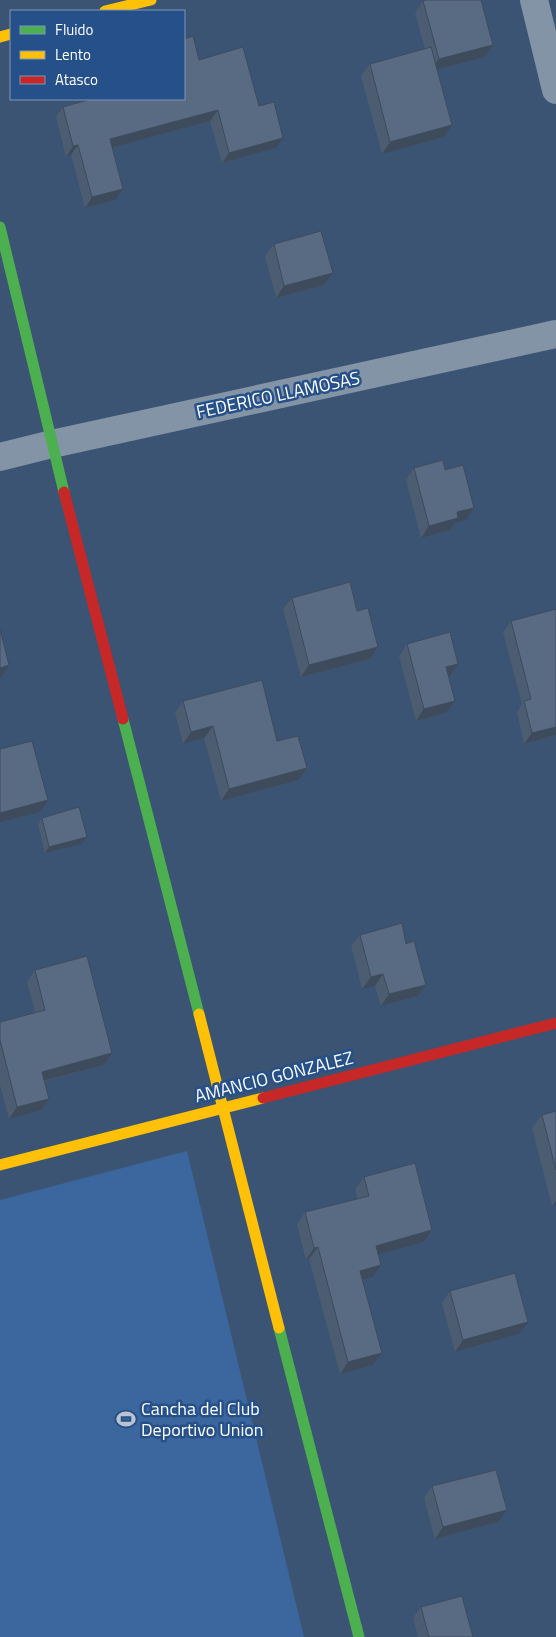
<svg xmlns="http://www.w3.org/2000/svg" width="556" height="1637" viewBox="0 0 556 1637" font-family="'Titillium Web',sans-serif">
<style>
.green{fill:#3b669e}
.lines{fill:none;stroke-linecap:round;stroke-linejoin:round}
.street{stroke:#8394a7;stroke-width:28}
.fast{stroke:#4caf50;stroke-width:11}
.slow{stroke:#ffc107;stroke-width:11}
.jam{stroke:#c62828;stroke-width:11}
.wall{fill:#4c5c71}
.shaded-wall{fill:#3e4b5c}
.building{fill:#586b83;stroke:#3e4b5c}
.labels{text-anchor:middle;stroke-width:5;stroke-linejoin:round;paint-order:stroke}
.street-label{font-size:18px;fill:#fff;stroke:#265089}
.poi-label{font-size:18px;fill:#fff;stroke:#265089;text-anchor:start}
</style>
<rect width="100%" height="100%" fill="#3c5473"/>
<polygon class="green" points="187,1151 304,1637 0,1637 0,1200"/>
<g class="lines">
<g class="street">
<polyline points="534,0 556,90"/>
<polyline points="0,457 52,444 556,334"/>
</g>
<g class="fast">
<polyline points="0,227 64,492"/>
<polyline points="123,719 199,1014"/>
<polyline points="279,1328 359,1637"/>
</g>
<g class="slow">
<polyline points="105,11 151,0"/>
<polyline points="0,37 11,34"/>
<polyline points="199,1014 279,1328"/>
<polyline points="0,1165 263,1098"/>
</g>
<g class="jam">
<polyline points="64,492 123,719"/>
<polyline points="263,1098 556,1023"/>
</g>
</g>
<g class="wall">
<polygon points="423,1 485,57 437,69 452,125 444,137 382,154 361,76 370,64 425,49 415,13"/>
<polygon points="199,60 259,106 276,148 222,163 210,121 112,147 123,189 116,200 85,208 71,155 66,157 56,117 63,107 83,101 83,99 184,99"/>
<polygon points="274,244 333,273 324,285 276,298 265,256"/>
<polygon points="414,468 445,470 466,520 455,523 450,530 421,538 406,480"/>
<polygon points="292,598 370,659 301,677 283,609"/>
<polygon points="556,609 556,735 524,744 517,712 522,704 503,632 511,621"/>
<polygon points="407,644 458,664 450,676 448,677 446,713 416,721 399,656"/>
<polygon points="183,701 277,741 307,768 299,780 221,801 204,738 183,744 175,713"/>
<polygon points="42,818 82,844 45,853 38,824"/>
<polygon points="360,935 418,996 381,1006 375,986 362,989 351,946"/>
<polygon points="35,970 104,1065 45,1081 49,1099 41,1110 9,1119 0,1085 0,1022 35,1012 27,982"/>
<polygon points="556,1111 556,1205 552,1206 532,1128 542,1115"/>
<polygon points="364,1177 424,1242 378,1254 381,1265 373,1277 362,1280 382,1353 373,1365 340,1374 309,1259 306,1260 297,1224 305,1212 358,1199 355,1189"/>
<polygon points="450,1291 519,1334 455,1352 442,1303"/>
<polygon points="432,1486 498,1522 435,1539 424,1498"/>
<polygon points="421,1607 473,1637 418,1637 413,1618"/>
</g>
<g class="shaded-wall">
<polygon points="493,45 485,57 430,71 439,59"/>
<polygon points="218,110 210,121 103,150 110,139"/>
<polygon points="452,125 444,137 382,154 390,142"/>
<polygon points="283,138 276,148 222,163 229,153"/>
<polygon points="78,145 71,155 66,157 73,146"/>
<polygon points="123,189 116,200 85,208 92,197"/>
<polygon points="333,273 324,285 276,298 284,286"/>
<polygon points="474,508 466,520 455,523 450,530 421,538 429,526 457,512"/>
<polygon points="378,647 370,659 301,677 309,665"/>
<polygon points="458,664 450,676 437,679 446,667"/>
<polygon points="9,665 1,677 0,677 0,668"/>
<polygon points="455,701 446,713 416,721 424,709"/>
<polygon points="213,726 204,738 183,744 191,732"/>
<polygon points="556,727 556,735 524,744 532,733"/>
<polygon points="307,768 299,780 221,801 229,789"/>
<polygon points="48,800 40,812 0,822 0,813"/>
<polygon points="87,837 82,844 45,853 49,847"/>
<polygon points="383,974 375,986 362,989 371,977"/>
<polygon points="426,985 418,996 381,1006 389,994"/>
<polygon points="112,1053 104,1065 34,1083 42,1072"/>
<polygon points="49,1099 41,1110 9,1119 17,1107"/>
<polygon points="556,1201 556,1205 552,1206"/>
<polygon points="432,1230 424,1242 368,1257 376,1246"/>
<polygon points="318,1247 309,1259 306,1260 314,1248"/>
<polygon points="381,1265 373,1277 352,1283 360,1271"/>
<polygon points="528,1322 519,1334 455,1352 463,1340"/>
<polygon points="382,1353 373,1365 340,1374 348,1362"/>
<polygon points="507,1510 498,1522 435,1539 443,1527"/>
</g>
<g class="building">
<polygon points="426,0 481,0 493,45 439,59 423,1"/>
<polygon points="193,36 199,60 243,47 259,106 274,102 283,138 229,153 218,110 110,139 123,189 92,197 78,145 73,146 63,107 91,99 184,99 184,39"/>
<polygon points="431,47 452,125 390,142 370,64"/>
<polygon points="321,231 333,273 284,286 274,244"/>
<polygon points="443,460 445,470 463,465 474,508 457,512 458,518 429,526 414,468"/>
<polygon points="350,582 357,611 368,608 378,647 309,665 292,598"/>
<polygon points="556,609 556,727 532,733 524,701 531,699 511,621"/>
<polygon points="0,629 9,665 0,668"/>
<polygon points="450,632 458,664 446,667 455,701 424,709 407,644"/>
<polygon points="262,680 277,741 298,736 307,768 229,789 213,726 191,732 183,701"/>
<polygon points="32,741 48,800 0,813 0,749"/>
<polygon points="79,807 87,837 49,847 42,818"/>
<polygon points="402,923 406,944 414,941 426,985 389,994 383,974 371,977 360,935"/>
<polygon points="87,956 112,1053 42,1072 49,1099 17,1107 0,1040 0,1022 45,1010 35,970"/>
<polygon points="556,1111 556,1170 542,1115"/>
<polygon points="415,1163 432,1230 376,1246 381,1265 360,1271 382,1353 348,1362 318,1247 314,1248 305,1212 369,1196 364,1177"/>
<polygon points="515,1273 528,1322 463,1340 450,1291"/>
<polygon points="496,1470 507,1510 443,1527 432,1486"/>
<polygon points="462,1596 473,1637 429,1637 421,1607"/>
</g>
<defs>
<g id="stadium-bare" transform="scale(1.5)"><path d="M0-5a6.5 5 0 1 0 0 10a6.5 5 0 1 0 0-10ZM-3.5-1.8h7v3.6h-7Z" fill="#bbc3ce" stroke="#265089" stroke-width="2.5" paint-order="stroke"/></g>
</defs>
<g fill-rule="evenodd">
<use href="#stadium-bare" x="126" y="1419"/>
</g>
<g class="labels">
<g class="street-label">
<text transform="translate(278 395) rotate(-12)" y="6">FEDERICO LLAMOSAS</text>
<text transform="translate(274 1077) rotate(-14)" y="6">AMANCIO GONZALEZ</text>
</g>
<g class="poi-label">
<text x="141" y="1415">Cancha del Club<tspan x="141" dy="21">Deportivo Union</tspan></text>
</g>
</g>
<rect x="10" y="10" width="175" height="90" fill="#265089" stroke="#7d96b8"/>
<rect x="20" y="26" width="25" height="8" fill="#4caf50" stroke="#7d96b8"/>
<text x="55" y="35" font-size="15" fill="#ffffff">Fluido</text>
<rect x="20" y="51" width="25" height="8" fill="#ffc107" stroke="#7d96b8"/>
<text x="55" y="60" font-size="15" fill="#ffffff">Lento</text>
<rect x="20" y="76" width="25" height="8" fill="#c62828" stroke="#7d96b8"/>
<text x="55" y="85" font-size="15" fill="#ffffff">Atasco</text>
</svg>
